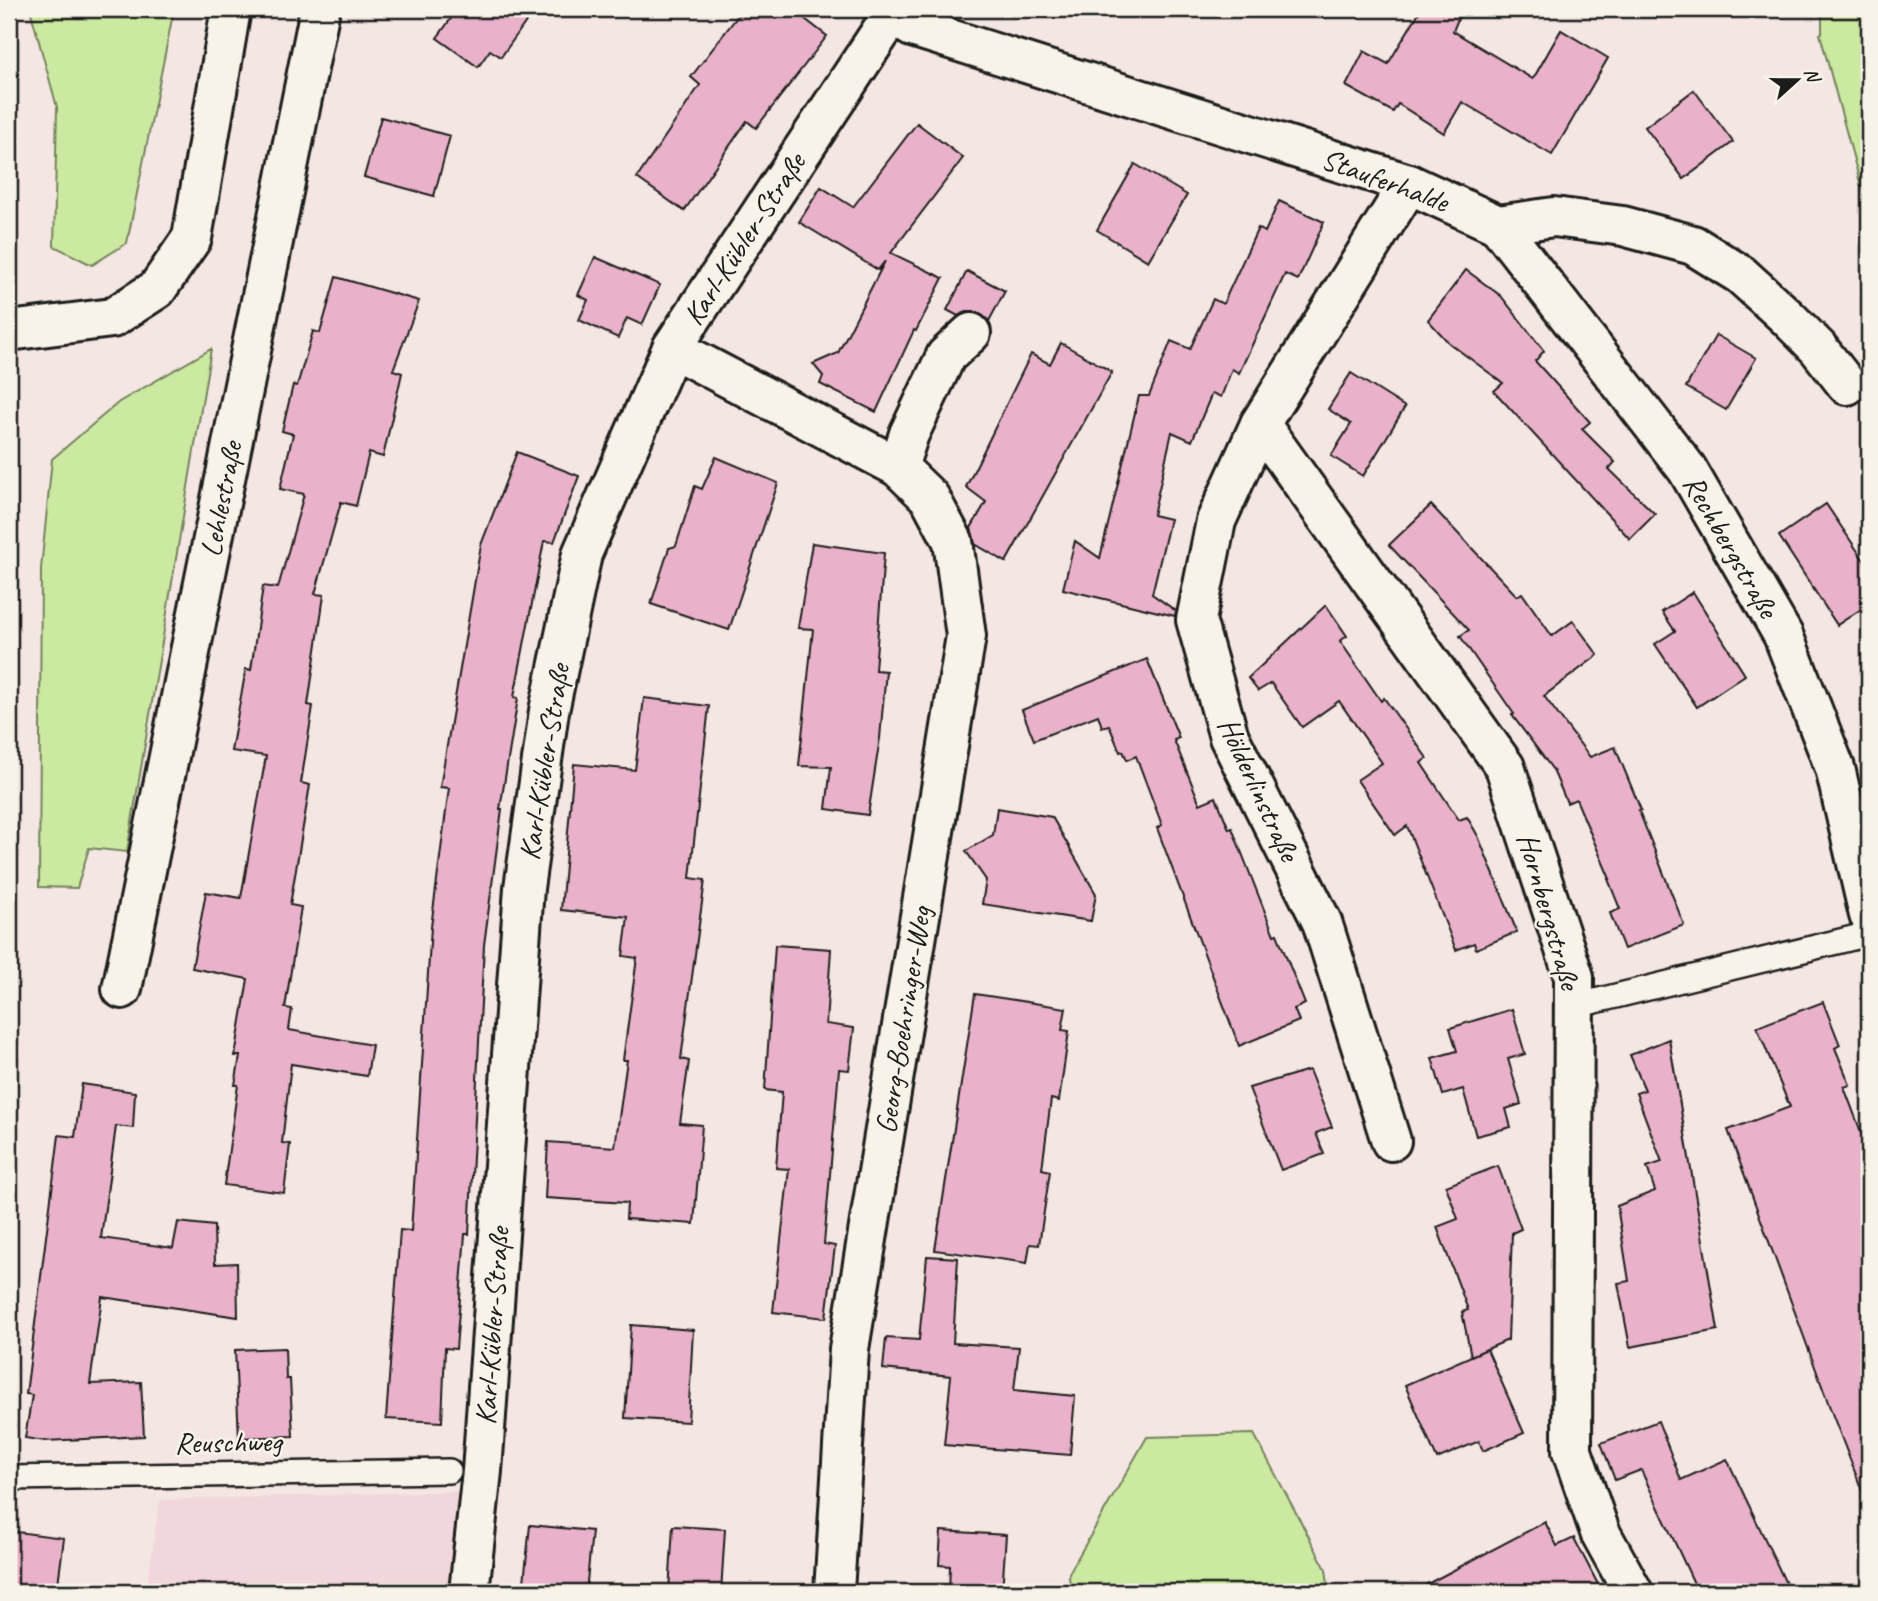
<svg xmlns="http://www.w3.org/2000/svg" width="1878" height="1601" viewBox="0 0 1878 1601" font-family="Caveat,sans-serif">
<style>
.built{fill:#f1d6db}
.green{fill:#cbe9a0;stroke:#74825e;stroke-width:2}
.building{fill:#e9b2ca;stroke:#1c1c1c;stroke-width:2}
.lines{fill:none;stroke-linecap:round;stroke-linejoin:round}
.lane-casing{stroke:#1c1c1c;stroke-width:28}
.street-casing{stroke:#1c1c1c;stroke-width:44}
.lane{stroke:#f7f3e8;stroke-width:23}
.street{stroke:#f7f3e8;stroke-width:38}
.labels{text-anchor:middle;stroke-width:5;stroke-linejoin:round;paint-order:stroke}
.street-label{font-size:30px;fill:#1c1c1c;stroke:#f7f3e8}
</style>
<rect width="100%" height="100%" fill="#f4e6e2"/>
<filter id="ink" filterUnits="userSpaceOnUse"><feTurbulence type="fractalNoise" baseFrequency=".0143" numOctaves="2"/><feDisplacementMap in="SourceGraphic" scale="14" xChannelSelector="R" yChannelSelector="G"/><feConvolveMatrix kernelMatrix="1 2 1 2 8 2 1 2 1" color-interpolation-filters="sRGB"/></filter>
<g filter="url(#ink)">
<polygon class="built" points="462,1491 453,1592 146,1592 160,1500"/>
<g class="green">
<polygon points="30,9 174,9 127,243 92,265 54,246 57,107"/>
<polygon points="1822,9 1869,9 1869,216 1820,34 1822,33"/>
<polygon points="211,349 127,852 89,848 77,888 39,887 41,569 52,459 119,402"/>
<polygon points="1254,1434 1326,1569 1329,1592 1070,1592 1069,1573 1147,1437"/>
</g>
<g class="building">
<polygon points="458,9 535,9 501,57 490,50 478,67 437,38"/>
<polygon points="743,9 792,9 827,36 756,128 747,121 684,211 637,178 700,85 691,77"/>
<polygon points="1421,9 1462,9 1453,31 1533,79 1561,30 1608,58 1552,155 1462,102 1444,133 1398,104 1393,112 1346,86 1364,51 1388,64"/>
<polygon points="1694,90 1733,142 1684,179 1645,127"/>
<polygon points="381,117 450,136 434,196 364,177"/>
<polygon points="917,123 963,158 891,253 943,278 916,331 914,330 876,412 820,384 823,376 813,364 838,353 885,261 878,270 799,222 821,187 853,207"/>
<polygon points="1135,164 1187,195 1148,261 1097,230"/>
<polygon points="1279,201 1324,222 1298,280 1285,274 1239,373 1232,369 1221,397 1212,393 1192,441 1172,432 1153,515 1170,519 1152,594 1176,611 1175,616 1063,589 1075,541 1100,558 1139,396 1149,396 1171,341 1190,349 1213,299 1223,304 1258,228 1265,232"/>
<polygon points="595,257 660,285 642,325 627,318 618,338 579,320 588,300 578,295"/>
<polygon points="1466,270 1501,296 1544,351 1535,361 1590,422 1582,429 1615,462 1609,469 1655,514 1630,539 1494,391 1503,383 1449,343 1428,320"/>
<polygon points="967,271 1005,291 989,321 977,312 967,312 958,316 947,310"/>
<polygon points="336,277 419,301 393,370 402,373 383,457 369,453 356,506 341,502 315,594 324,595 308,705 313,706 301,783 310,785 290,905 301,907 285,1008 292,1009 289,1030 372,1045 367,1076 291,1064 282,1143 290,1144 284,1193 224,1185 238,1085 235,1085 240,1056 235,1056 248,979 192,968 206,892 241,898 266,756 231,751 246,669 251,670 263,586 278,588 304,494 280,489 293,434 282,431 293,385 297,386 313,331 320,333"/>
<polygon points="1716,335 1756,358 1726,410 1686,387"/>
<polygon points="1061,343 1112,372 1006,562 975,544 971,528 986,502 966,487 1031,354 1050,364"/>
<polygon points="1351,373 1405,407 1363,476 1331,456 1351,424 1328,409"/>
<polygon points="517,452 579,476 554,542 544,541 514,697 518,698 500,809 502,809 484,945 469,1234 465,1234 456,1349 445,1348 442,1422 386,1419 400,1230 411,1231 431,927 449,788 440,787 481,545"/>
<polygon points="716,457 778,483 729,630 651,604 669,548 676,546 695,486 702,489"/>
<polygon points="1826,504 1869,568 1869,604 1837,625 1779,536"/>
<polygon points="1431,505 1517,596 1522,593 1552,636 1573,621 1598,655 1544,696 1590,757 1615,747 1641,810 1639,811 1684,925 1624,949 1610,913 1620,909 1608,879 1610,879 1576,799 1567,803 1553,770 1512,715 1514,714 1460,636 1469,630 1389,545"/>
<polygon points="812,543 884,553 875,670 886,671 880,738 868,815 826,809 831,767 799,766 813,629 798,628"/>
<polygon points="1693,592 1745,675 1697,707 1655,644 1675,631 1662,612"/>
<polygon points="1326,605 1347,636 1340,641 1381,701 1384,698 1427,758 1421,763 1459,820 1467,817 1478,836 1517,932 1476,949 1474,943 1456,950 1407,826 1395,835 1357,780 1382,763 1339,701 1302,727 1271,683 1258,691 1248,678"/>
<polygon points="1147,659 1179,738 1174,740 1200,804 1216,797 1229,829 1232,828 1274,935 1277,934 1305,1004 1294,1009 1299,1021 1239,1046 1157,828 1162,825 1136,756 1127,760 1123,751 1120,752 1109,725 1102,727 1098,715 1034,740 1022,710"/>
<polygon points="644,698 709,706 690,878 705,880 681,1059 689,1061 680,1123 702,1125 694,1224 626,1219 627,1203 545,1198 548,1142 615,1147 627,1060 623,1060 637,958 623,956 628,917 561,910 574,764 635,770"/>
<polygon points="997,808 1052,817 1096,894 1091,921 982,904 986,880 966,851 993,835"/>
<polygon points="775,945 831,949 826,1024 854,1028 849,1070 839,1069 824,1244 835,1246 826,1318 773,1312 789,1169 776,1168 782,1092 765,1090"/>
<polygon points="975,994 1066,1008 1062,1030 1069,1031 1059,1101 1051,1099 1042,1169 1050,1171 1039,1245 1030,1244 1027,1263 935,1250"/>
<polygon points="1823,1002 1840,1045 1835,1048 1850,1085 1844,1087 1869,1153 1869,1502 1867,1503 1833,1416 1728,1130 1790,1107 1757,1027"/>
<polygon points="1512,1009 1525,1054 1508,1059 1521,1104 1506,1109 1511,1127 1476,1136 1463,1089 1443,1095 1432,1058 1457,1051 1450,1028"/>
<polygon points="1669,1039 1718,1330 1630,1347 1618,1283 1629,1281 1617,1206 1655,1191 1647,1167 1662,1162 1636,1093 1645,1090 1630,1055"/>
<polygon points="1309,1070 1332,1127 1316,1133 1324,1154 1281,1170 1249,1088"/>
<polygon points="82,1084 135,1092 133,1128 116,1126 101,1238 173,1248 178,1222 214,1226 215,1264 237,1263 238,1317 102,1297 90,1384 141,1382 144,1436 45,1441 25,1438 32,1395 26,1394 59,1135 75,1137"/>
<polygon points="1498,1166 1521,1229 1512,1233 1508,1340 1471,1356 1462,1312 1468,1310 1437,1227 1458,1219 1446,1186"/>
<polygon points="927,1256 958,1258 953,1343 1019,1347 1014,1390 1075,1396 1070,1455 944,1445 951,1376 883,1369 886,1338 919,1340"/>
<polygon points="631,1325 693,1330 688,1422 625,1418"/>
<polygon points="285,1348 286,1379 290,1379 293,1436 239,1438 235,1350"/>
<polygon points="1487,1349 1524,1433 1483,1451 1479,1441 1437,1459 1405,1385"/>
<polygon points="1658,1421 1681,1480 1727,1459 1790,1592 1698,1592 1641,1470 1615,1480 1601,1443"/>
<polygon points="1545,1522 1557,1546 1574,1538 1602,1592 1412,1592"/>
<polygon points="530,1525 592,1531 586,1592 523,1592"/>
<polygon points="673,1526 725,1529 721,1592 669,1592"/>
<polygon points="9,1531 64,1538 57,1592 9,1588"/>
<polygon points="941,1531 1006,1535 1002,1592 949,1592 950,1566 939,1565"/>
</g>
<g class="lines">
<g class="lane-casing">
<g id="lane">
<polyline points="1575,1006 1869,934"/>
<polyline points="9,1478 449,1471"/>
</g>
</g>
<g class="street-casing">
<g id="street">
<polyline points="884,9 912,27 1409,184 1498,225 1554,217 1623,226 1693,245 1741,275 1786,316 1818,348 1847,385"/>
<polyline points="1498,225 1687,469 1783,635 1835,768 1869,915"/>
<polyline points="9,331 112,318 157,289 192,238 231,9"/>
<polyline points="672,348 898,467 930,498 953,541 966,636 849,1349 834,1592"/>
<polyline points="1260,424 1505,767 1574,977 1572,1451 1600,1532 1633,1592"/>
<polyline points="898,467 909,434 946,356 971,333"/>
<polyline points="122,989 320,9"/>
<polyline points="1391,1141 1322,922 1229,737 1196,620 1216,521 1260,424 1409,184"/>
<polyline points="469,1592 482,1471 524,888 549,711 582,554 672,348 892,15"/>
</g>
</g>
<use href="#lane" class="lane"/>
<use href="#street" class="street"/>
</g>
</g>
<g class="labels">
<g class="street-label">
<text transform="translate(1385 180) rotate(20)" y="10">Stauferhalde</text>
<text transform="translate(744 239) rotate(-57)" y="10">Karl-Kübler-Straße</text>
<text transform="translate(221 499) rotate(-79)" y="10">Lehlestraße</text>
<text transform="translate(1731 546) rotate(60)" y="10">Rechbergstraße</text>
<text transform="translate(544 762) rotate(-81)" y="10">Karl-Kübler-Straße</text>
<text transform="translate(1259 789) rotate(65)" y="10">Hölderlinstraße</text>
<text transform="translate(1549 911) rotate(74)" y="10">Hornbergstraße</text>
<text transform="translate(903 1020) rotate(-81)" y="10">Georg-Boehringer-Weg</text>
<text transform="translate(492 1326) rotate(-86)" y="10">Karl-Kübler-Straße</text>
<text transform="translate(228 1442) rotate(-1)" y="10">Reuschweg</text>
</g>
</g>
<rect width="1878" height="1601" fill="none" stroke="#f7f3e8" stroke-width="35"/>
<rect x="18" y="18" width="1843" height="1566" fill="none" stroke="#1c1c1c" stroke-width="2.5" filter="url(#ink)"/>
<g transform="translate(1797 80) rotate(69)" stroke="#f7f3e8" stroke-width="5" paint-order="stroke">
<path d="M0-5L12 26L0 18L-12 26Z" fill="#1c1c1c"/>
<text y="-10" font-size="19" font-weight="bold" text-anchor="middle" fill="#1c1c1c">N</text>
</g>
</svg>
